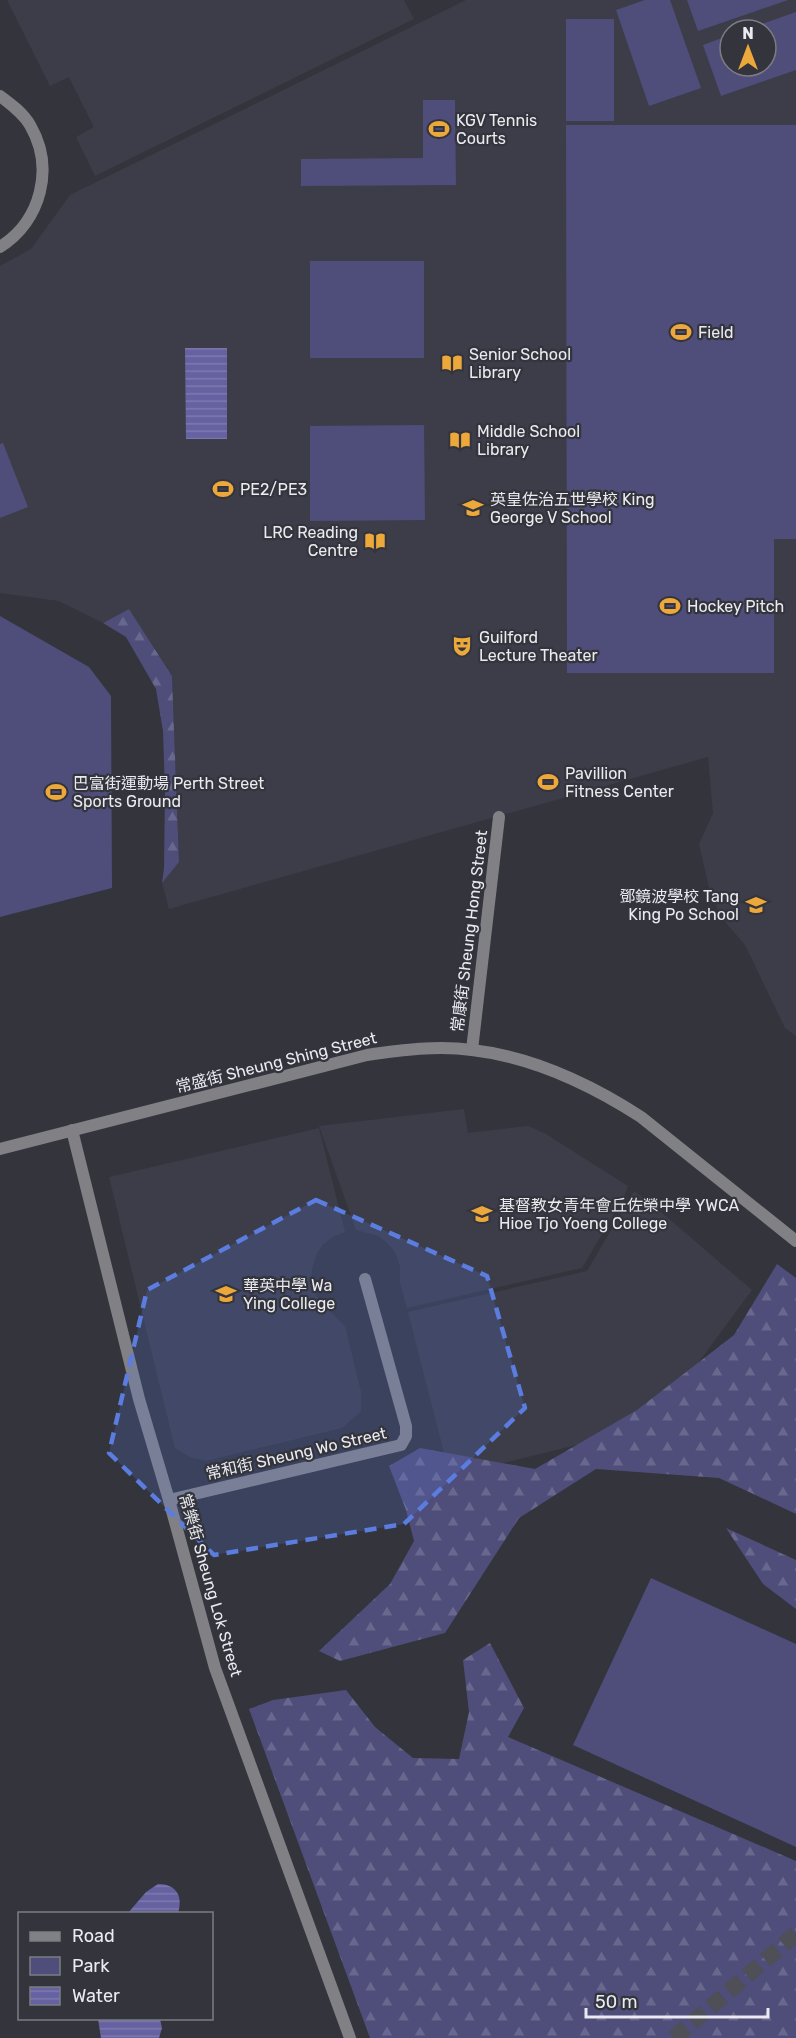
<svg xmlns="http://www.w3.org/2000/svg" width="796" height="2038" viewBox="0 0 796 2038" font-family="Rubik,'Noto Sans TC',sans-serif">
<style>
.built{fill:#3d3d4a;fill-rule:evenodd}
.green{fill:#4f4d7a}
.forest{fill:url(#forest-firs)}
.water{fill:url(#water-rules)}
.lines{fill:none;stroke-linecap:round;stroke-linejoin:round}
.trunk-tunnel{stroke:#4e4f57;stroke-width:16;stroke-dasharray:16 8;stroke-linecap:butt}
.minor{stroke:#808085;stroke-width:12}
.tertiary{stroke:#808085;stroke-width:12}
.marked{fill:#5a7ddf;fill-opacity:0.2;stroke:#5a7ddf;stroke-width:4.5;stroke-dasharray:12 8;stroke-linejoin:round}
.labels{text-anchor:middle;stroke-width:4.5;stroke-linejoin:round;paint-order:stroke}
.poi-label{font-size:16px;fill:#eaeaf0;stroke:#33343c;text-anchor:start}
.street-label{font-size:16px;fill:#eaeaf0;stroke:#33343c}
</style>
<defs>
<pattern id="forest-firs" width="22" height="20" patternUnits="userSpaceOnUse" patternTransform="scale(1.5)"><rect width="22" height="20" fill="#4f4d7a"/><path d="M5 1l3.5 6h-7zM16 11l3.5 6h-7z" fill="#68678d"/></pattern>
<pattern id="water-rules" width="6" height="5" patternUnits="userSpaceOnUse" patternTransform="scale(1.5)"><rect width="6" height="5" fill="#6662a2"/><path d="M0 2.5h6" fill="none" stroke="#7c79af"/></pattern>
</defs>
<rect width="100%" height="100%" fill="#33343c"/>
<g class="built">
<polygon points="7,0 404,0 414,19 95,176 76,137 94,127 69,77 50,86"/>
<path d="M466,0H796V1036L785,1028L745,945L721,917L710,892L699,844L713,813L708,757L169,909L162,883L179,861L172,676L129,609L103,623L59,601L0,593V266L31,249L70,195ZM730,30H766V66H730Z"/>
<polygon points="464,1109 468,1133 528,1126 546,1134 628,1186 624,1197 582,1268 407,1308 400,1283 400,1266 397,1257 393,1249 379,1236 356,1230 319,1126"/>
<polygon points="319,1128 345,1232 334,1236 323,1244 316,1255 312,1269 311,1278 313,1287 319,1301 345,1326 361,1392 361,1411 342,1428 206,1461 190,1457 175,1448 109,1177"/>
<polygon points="634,1191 654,1206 752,1290 651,1427 450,1476 408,1312 587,1271"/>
</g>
<g class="green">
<polygon points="645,0 670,0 701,88 649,106 616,10"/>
<polygon points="687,0 788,0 698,31"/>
<polygon points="796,12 796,70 721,96 703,45 730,35 730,66 766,66 766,30 745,30"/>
<rect x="566" y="19" width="48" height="102"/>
<polygon points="423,100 455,100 456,185 301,186 301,159 423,158"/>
<polygon points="566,125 796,125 796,539 774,539 774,673 567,673"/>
<rect x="310" y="261" width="114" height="97"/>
<polygon points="424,425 425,520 310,521 310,426"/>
<polygon points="3,443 28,507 0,518 0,444"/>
<polygon points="0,616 89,667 111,696 112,888 0,917"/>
<polygon points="651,1578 796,1644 796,1847 573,1745"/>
</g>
<g class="forest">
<polygon points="129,609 172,676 179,862 162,883 164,868 165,792 163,731 156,689 126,637 103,623"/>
<polygon points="777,1264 796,1278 796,1514 719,1478 596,1469 519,1518 445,1633 340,1661 319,1651 390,1584 414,1541 406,1510 389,1466 420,1448 535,1469 637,1410 734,1335"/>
<polygon points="726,1528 796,1560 796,1609 763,1584"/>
<polygon points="490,1643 524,1708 508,1737 796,1861 796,2038 370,2038 249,1709 273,1700 346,1690 375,1727 413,1758 459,1759 469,1712 463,1660"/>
</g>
<g class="water">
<polygon points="185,348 227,348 227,439 186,439"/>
<path d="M158,1884C177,1884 183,1897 178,1913H128L146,1892Z"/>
<polygon points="98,2019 160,2019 162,2028 159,2038 101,2038"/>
</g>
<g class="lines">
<polyline class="trunk-tunnel" points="674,2038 796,1934"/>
<g class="minor">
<path d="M0,96C11,104 23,113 30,125C55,168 41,221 0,247"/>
<polyline points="472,1050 499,817"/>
<polyline points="72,1130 139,1399 169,1500 215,1668 350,2038"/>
<polyline points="169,1500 401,1445 406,1436 406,1426 365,1279"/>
</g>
<path class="tertiary" d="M0,1149L367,1055C401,1050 438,1045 472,1050C533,1057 590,1084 641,1117L796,1241"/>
</g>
<path class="marked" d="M316,1200L487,1276L525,1408L404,1524L214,1555L109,1453L147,1290Z"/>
<defs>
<g id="stadium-bare" transform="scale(1.62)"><path d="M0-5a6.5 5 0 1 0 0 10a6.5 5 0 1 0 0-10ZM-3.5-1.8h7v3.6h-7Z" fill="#eda83b" stroke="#33343c" stroke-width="2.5" paint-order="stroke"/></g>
<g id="library-bare" transform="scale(1.62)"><path d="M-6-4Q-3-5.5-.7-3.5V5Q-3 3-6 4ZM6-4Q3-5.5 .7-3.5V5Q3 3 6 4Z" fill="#eda83b" stroke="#33343c" stroke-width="2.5" paint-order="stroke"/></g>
<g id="school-bare" transform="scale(1.62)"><path d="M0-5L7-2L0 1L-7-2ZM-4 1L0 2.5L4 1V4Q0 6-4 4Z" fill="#eda83b" stroke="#33343c" stroke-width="2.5" paint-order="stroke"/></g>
<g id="theatre-bare" transform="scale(1.62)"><path d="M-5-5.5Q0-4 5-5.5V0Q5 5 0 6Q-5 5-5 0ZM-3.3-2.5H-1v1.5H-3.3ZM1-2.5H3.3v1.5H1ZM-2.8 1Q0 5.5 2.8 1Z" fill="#eda83b" stroke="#33343c" stroke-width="2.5" paint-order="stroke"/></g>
</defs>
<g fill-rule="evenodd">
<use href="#stadium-bare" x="439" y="129"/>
<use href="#stadium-bare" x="681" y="332"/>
<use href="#library-bare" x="452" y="363"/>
<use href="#library-bare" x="460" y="440"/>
<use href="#stadium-bare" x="223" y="489"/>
<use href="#school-bare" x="473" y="508"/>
<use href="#library-bare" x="375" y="541"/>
<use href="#stadium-bare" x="670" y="606"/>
<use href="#theatre-bare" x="462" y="646"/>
<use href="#stadium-bare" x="548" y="782"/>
<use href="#stadium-bare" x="56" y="792"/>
<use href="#school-bare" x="756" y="905"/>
<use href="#school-bare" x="482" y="1214"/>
<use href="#school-bare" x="226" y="1294"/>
</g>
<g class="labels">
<g class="poi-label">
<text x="456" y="126">KGV Tennis<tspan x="456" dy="18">Courts</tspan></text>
<text x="698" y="338">Field</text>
<text x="469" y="360">Senior School<tspan x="469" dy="18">Library</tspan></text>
<text x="477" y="437">Middle School<tspan x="477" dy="18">Library</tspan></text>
<text x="240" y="495">PE2/PE3</text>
<text x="490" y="505">英皇佐治五世學校 King<tspan x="490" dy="18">George V School</tspan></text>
<text x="358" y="538" text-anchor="end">LRC Reading<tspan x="358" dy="18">Centre</tspan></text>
<text x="687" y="612">Hockey Pitch</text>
<text x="479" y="643">Guilford<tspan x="479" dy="18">Lecture Theater</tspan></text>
<text x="565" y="779">Pavillion<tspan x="565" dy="18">Fitness Center</tspan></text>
<text x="73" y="789">巴富街運動場 Perth Street<tspan x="73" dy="18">Sports Ground</tspan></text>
<text x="739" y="902" text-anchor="end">鄧鏡波學校 Tang<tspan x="739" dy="18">King Po School</tspan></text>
<text x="499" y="1211">基督教女青年會丘佐榮中學 YWCA<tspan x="499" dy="18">Hioe Tjo Yoeng College</tspan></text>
<text x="243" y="1291">華英中學 Wa<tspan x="243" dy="18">Ying College</tspan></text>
</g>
<g class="street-label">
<text transform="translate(469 931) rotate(-83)" y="6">常康街 Sheung Hong Street</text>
<text transform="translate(276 1062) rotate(-14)" y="6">常盛街 Sheung Shing Street</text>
<text transform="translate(296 1453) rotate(-13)" y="6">常和街 Sheung Wo Street</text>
<text transform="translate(211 1585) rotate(74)" y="6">常樂街 Sheung Lok Street</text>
</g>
</g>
<rect x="18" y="1912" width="195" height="108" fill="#33343c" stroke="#7c7d84" stroke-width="1.5"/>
<rect x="30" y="1932" width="30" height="9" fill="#808085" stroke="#7c7d84" stroke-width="1.5"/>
<text x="72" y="1942" font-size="18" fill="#eaeaf0">Road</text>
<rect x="30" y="1957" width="30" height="18" fill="#4f4d7a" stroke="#7c7d84" stroke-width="1.5"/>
<text x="72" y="1972" font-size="18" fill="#eaeaf0">Park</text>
<rect x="30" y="1987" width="30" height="18" fill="url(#water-rules)" stroke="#7c7d84" stroke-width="1.5"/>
<text x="72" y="2002" font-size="18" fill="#eaeaf0">Water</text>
<g transform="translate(748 48)"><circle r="28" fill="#33343c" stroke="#7c7d84" stroke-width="1.5"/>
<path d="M0-4.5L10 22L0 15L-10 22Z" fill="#eda83b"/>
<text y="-9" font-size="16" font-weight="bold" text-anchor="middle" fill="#eaeaf0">N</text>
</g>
<path d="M586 2008v9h182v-9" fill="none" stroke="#eaeaf0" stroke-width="3"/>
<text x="595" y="2008" font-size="18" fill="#eaeaf0" stroke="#33343c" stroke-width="4.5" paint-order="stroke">50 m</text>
</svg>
